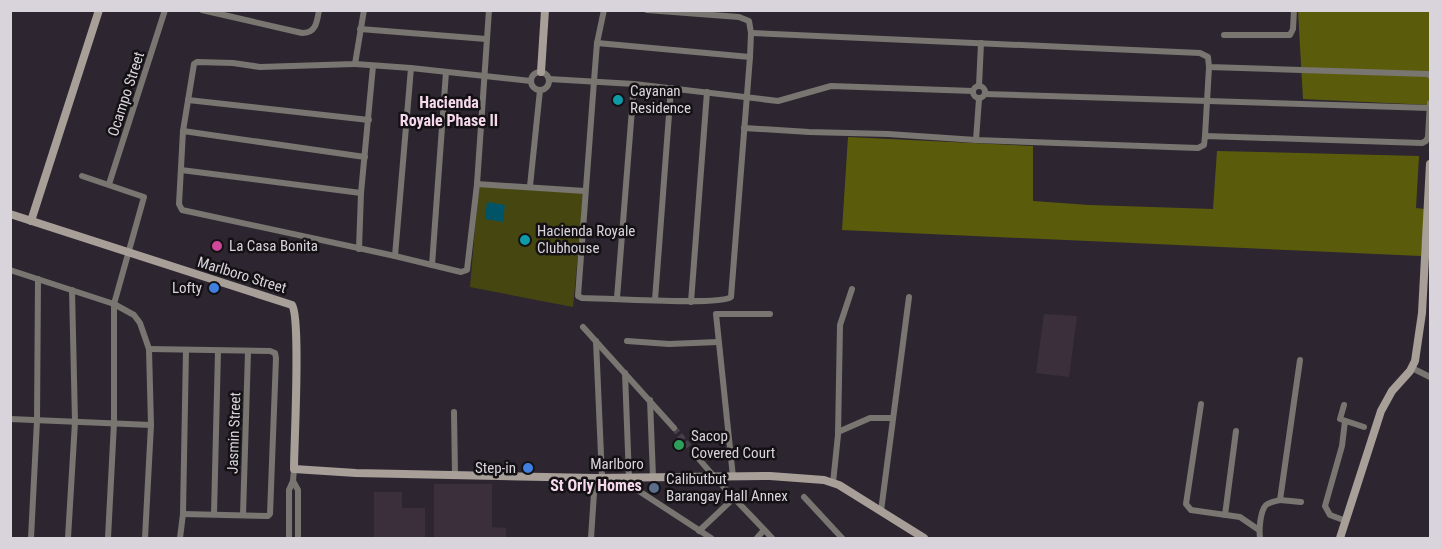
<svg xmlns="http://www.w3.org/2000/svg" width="1441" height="549" viewBox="0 0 1441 549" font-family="'Roboto Condensed',sans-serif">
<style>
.industrial{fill:#3c2f3c}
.green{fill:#464710}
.forest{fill:#5b5c0b}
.water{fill:#005468}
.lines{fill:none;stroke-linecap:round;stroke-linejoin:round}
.street-tunnel{stroke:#47404a;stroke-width:6;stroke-dasharray:6 3;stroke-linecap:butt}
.street{stroke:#797570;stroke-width:6}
.secondary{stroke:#a79f98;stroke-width:8}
.culture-dot{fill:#0f9aa8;stroke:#141115;stroke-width:2}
.hotel-dot{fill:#d1479c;stroke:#141115;stroke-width:2}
.shop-dot{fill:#3f7fe0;stroke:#141115;stroke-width:2}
.leisure-dot{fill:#2e9e5b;stroke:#141115;stroke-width:2}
.service-dot{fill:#5c6f8a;stroke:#141115;stroke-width:2}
.labels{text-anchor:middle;stroke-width:5;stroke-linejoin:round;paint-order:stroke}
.poi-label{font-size:15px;fill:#d9d4db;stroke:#141115;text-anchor:start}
.street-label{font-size:15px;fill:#d9d4db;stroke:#141115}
.neighbourhood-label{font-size:16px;font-weight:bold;fill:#f6d9ec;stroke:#141115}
</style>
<rect width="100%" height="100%" fill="#2d2630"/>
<g class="industrial">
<polygon points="1044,314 1077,316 1069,377 1036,373"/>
<polygon points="434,484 492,484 492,527 506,528 506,538 434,538"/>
<polygon points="374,492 402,492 402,508 425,508 425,538 374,538"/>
</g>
<polygon class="green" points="479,182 584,190 573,307 470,287"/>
<g class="forest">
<polygon points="1298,11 1430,11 1430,105 1303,99"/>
<polygon points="848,137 1033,146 1033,201 1089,205 1213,209 1217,151 1419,156 1416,208 1425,209 1421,256 842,230"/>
</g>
<polygon class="water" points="487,202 505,205 503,222 485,219"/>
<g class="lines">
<polyline class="street-tunnel" points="674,428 694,453"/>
<g class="street">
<path d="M202,10L302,33C316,33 317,22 319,10"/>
<polyline points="364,10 355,64 260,67 233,63 197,62 194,64 183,131 179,204 182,210 395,256 461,272 467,270 477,184 489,10"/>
<path d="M604,10L597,43L594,81L578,296L582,298C605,298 720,306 731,297L750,57L751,33L749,21L739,17L647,10"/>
<polyline points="360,29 486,39"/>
<polyline points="751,33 1200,53 1208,57 1209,67 1428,74 1430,76"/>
<polyline points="1224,35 1290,35 1293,29 1294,10"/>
<polyline points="597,43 750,57"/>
<polyline points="355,64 411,68 531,81"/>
<circle cx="540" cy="81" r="9"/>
<polyline points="549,79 634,84 778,101 831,86 973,91"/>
<circle cx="979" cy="92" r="6"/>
<polyline points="979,86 981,43"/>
<polyline points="985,94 1430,108"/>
<polyline points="188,100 369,120"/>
<polyline points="744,128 809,132 888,134 976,140 1198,148 1204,145 1205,136 1422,143 1426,141 1428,137 1430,103"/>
<polyline points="183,131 365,157"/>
<polyline points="1205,136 1209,67"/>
<polyline points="976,140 979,99"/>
<polyline points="181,170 361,193"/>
<polyline points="82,176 144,197 114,304 114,423 108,538"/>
<polyline points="109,184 165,10"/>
<polyline points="477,184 585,191"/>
<polyline points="530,186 540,90"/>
<polyline points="359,249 361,193 373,66"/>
<polyline points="395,256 411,68"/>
<polyline points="432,265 446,72"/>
<polyline points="10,270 114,304 134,315 140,323 149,349 151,425 145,538"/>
<polyline points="617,298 634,84"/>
<polyline points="655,300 671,88"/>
<polyline points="691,302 707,92"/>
<polyline points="583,327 674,428"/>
<polyline points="596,341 602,478"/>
<polyline points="627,341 669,344 718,342"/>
<polyline points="149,349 270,351 275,353 276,358 270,514 268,516 183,514"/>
<polyline points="1412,368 1430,377"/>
<polyline points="625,373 629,478"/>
<polyline points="650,400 653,477"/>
<polyline points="1201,404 1186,504 1191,510 1240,517 1259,530"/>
<polyline points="1344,405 1340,419 1364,427"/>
<polyline points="454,412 455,475"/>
<polyline points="10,419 151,425"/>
<polyline points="1345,421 1342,446 1325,506 1330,515 1346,521"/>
<polyline points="838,432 870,418 893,418"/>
<path d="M694,453C718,483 746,510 772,538"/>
<polyline points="733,477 716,314 770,314"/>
<polyline points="619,478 711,538"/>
<polyline points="293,481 298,490 298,538"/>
<polyline points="833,483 838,435 840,325 852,289"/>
<polyline points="804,497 842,538"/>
<polyline points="1280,500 1301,502"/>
<polyline points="881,511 909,297"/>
<polyline points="214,514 218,351"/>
<polyline points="243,515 248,352"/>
<polyline points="1225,515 1236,431"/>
<polyline points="699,531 735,497"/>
<polyline points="31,538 37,421 38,279"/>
<polyline points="68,538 75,422 72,290"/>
<polyline points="180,538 183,514 186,350"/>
<polyline points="289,538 289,490 293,481 294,469"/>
<polyline points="591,538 595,478"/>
<polyline points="757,538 764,530"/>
<path d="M1260,538C1259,530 1260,511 1266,505C1269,502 1276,501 1280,500L1300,360"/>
</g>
<g class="secondary">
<polyline points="541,72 545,10"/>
<path d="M10,214L292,305C301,318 294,445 294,469L356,473L595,478L770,476L824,480L839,485L924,538"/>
<polyline points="31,221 99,10"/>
<polyline points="1340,538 1381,411 1392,391 1410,371 1415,361 1422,313 1430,164"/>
</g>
</g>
<g class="culture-dot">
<circle cx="618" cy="100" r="6"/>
<circle cx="525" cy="240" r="6"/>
</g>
<circle class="hotel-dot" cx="217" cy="246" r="6"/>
<g class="shop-dot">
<circle cx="214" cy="288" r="6"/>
<circle cx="528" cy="468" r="6"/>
</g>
<circle class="leisure-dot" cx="679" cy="445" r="6"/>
<circle class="service-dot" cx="654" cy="488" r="6"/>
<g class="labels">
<g class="poi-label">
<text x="630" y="96">Cayanan<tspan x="630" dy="17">Residence</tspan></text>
<text x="537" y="236">Hacienda Royale<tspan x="537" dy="17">Clubhouse</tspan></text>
<text x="229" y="251">La Casa Bonita</text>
<text x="202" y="293" text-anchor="end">Lofty</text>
<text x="691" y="441">Sacop<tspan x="691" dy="17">Covered Court</tspan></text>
<text x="516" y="473" text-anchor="end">Step-in</text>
<text x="666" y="484">Calibutbut<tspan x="666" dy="17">Barangay Hall Annex</tspan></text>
</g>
<g class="street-label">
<text transform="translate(126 94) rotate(-72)" y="5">Ocampo Street</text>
<text transform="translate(242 275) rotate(17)" y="5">Marlboro Street</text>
<text transform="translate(234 433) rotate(-88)" y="5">Jasmin Street</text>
<text x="617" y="469">Marlboro</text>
</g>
<g class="neighbourhood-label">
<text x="449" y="108">Hacienda<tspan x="449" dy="18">Royale Phase II</tspan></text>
<text x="596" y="491">St Orly Homes</text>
</g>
</g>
<rect width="1441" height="549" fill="none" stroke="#d9d4db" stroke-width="24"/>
</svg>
